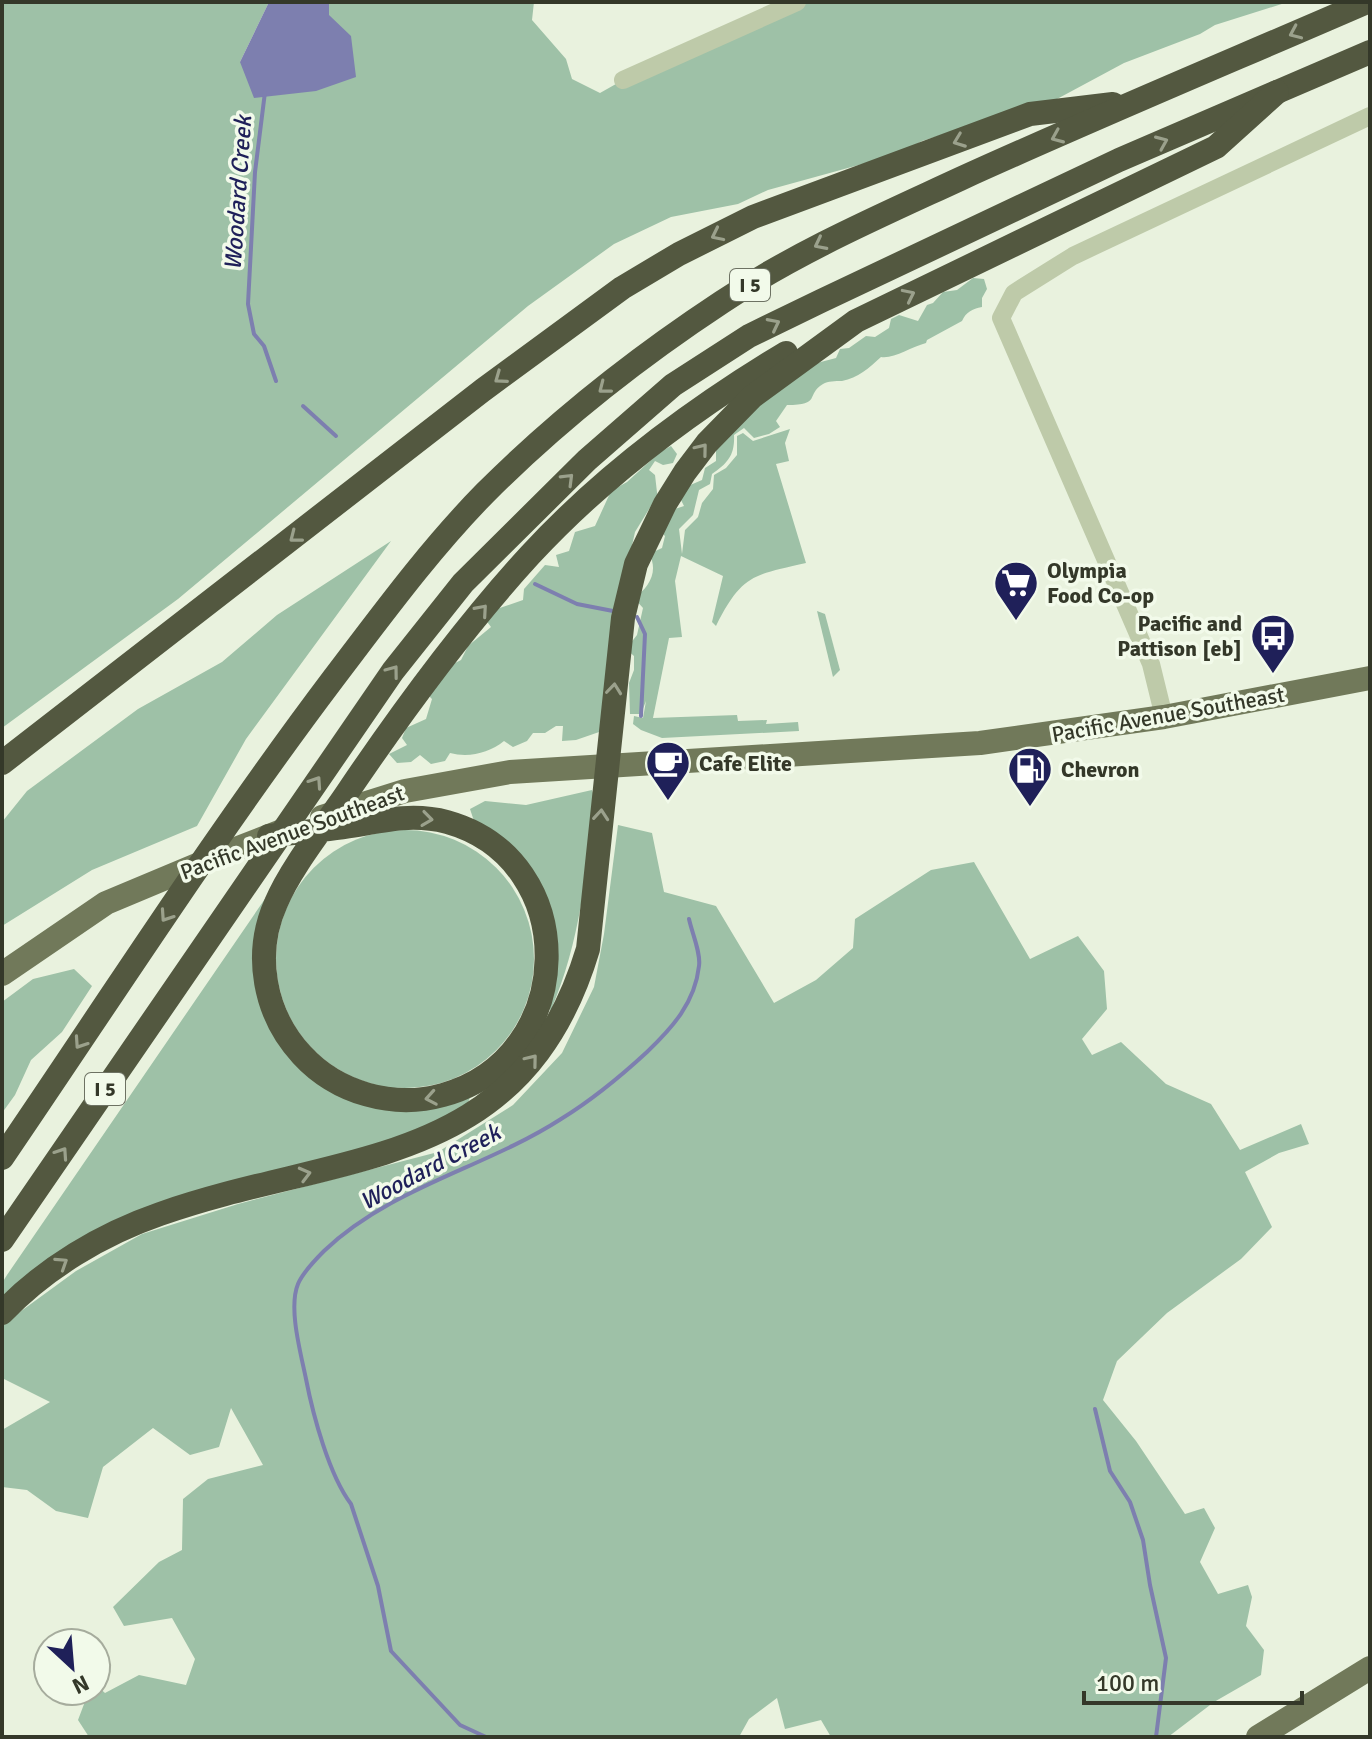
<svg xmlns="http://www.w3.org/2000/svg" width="1372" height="1739" viewBox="0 0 1372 1739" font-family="Signika,sans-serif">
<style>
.green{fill:#9ec1a7}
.water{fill:#7d7faf}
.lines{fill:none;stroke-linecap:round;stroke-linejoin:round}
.stream{stroke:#7d7faf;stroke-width:4}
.minor{stroke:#becaa9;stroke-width:18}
.major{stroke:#71795a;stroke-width:24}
.highway{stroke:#535840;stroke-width:24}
.oneway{stroke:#9ba18c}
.labels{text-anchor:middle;stroke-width:7;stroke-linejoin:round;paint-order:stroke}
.shield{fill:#f2faea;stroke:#6d7263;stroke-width:2}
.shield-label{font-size:20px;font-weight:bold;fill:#343829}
.poi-label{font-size:22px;font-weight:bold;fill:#343829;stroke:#f2faea;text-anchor:start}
.street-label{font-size:22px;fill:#343829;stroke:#f2faea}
.water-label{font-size:24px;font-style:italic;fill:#1f2059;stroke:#f2faea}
</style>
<rect width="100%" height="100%" fill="#e9f2de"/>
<g class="green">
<polygon points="2,2 269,2 240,62 328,15 329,2 534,2 532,20 566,59 572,79 600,93 623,80 794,2 1288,2 1215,25 1200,34 1124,63 1057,99 922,141 882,163 866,163 768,190 738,204 671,217 614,244 528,306 178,599 2,728"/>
<path d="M973,278L984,279L987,289L982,298V307C972,309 966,312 962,321L927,340L926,343C911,347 894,359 881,357C869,368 858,378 842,381C835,381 828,381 823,384C805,395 822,405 787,405L776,421L780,427L769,434L754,438L744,428L734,435C735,455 728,463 712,474L710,484L699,490L693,515L679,529L682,554L685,530L698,517L702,503L713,489L714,475L726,468L737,455V436L743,433L753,441L790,429L785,443L789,461L776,464L806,563C754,575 742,574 716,626L712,622L723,576L681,556L675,581L682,637L669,638L653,718L737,715L738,721L767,720L766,724L798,722L799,731L662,738L641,730L633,724L634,716L643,718L646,701L641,714H630L629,683L634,670V656L626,649L637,635L643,608L634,598C649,588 659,571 649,554L662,548L665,536L658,529L669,511L684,506L679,496L688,486L702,480L705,468L716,461V447L739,414L817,363L836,358L840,349L849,348L866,336L875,337L889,328L891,319L899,315L918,321L927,305L933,303L943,292L957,290Z"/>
<path d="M671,446L677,454L673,463L663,465L655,461L649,470L655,475L658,501H654L635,532L623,586L602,731L576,740L562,741L563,726H556L545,733H533L527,741L513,747L504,741C489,753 469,758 450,753L445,761L431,764L420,755L411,762L397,763L389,754L407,745L402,738L406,728L426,719L432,699L427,694L447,667L461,660L468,646L491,627L485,619L488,612L523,600L524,589L545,565L559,567L556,555L569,551L575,532L595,526L611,491L627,482L660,452Z"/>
<polygon points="391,541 246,739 197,826 92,870 2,926 2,822 27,791 138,709 222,662 277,615"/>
<polygon points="817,611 825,614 840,670 833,677"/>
<path d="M592,790L595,799C587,870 580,943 551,1010L548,1008C566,941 559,905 514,852C503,840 492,826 475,824L470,809L485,801L526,805Z"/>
<polygon points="618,825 652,833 664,892 716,906 774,1003 816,980 853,948 855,919 931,870 974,862 1030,959 1078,936 1104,971 1107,1009 1082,1039 1092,1055 1121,1042 1166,1084 1211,1104 1240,1150 1301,1124 1309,1144 1279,1153 1245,1172 1272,1227 1241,1259 1167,1313 1117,1361 1103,1400 1136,1441 1185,1514 1204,1508 1215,1528 1200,1562 1218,1594 1248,1585 1252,1597 1246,1626 1264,1650 1261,1675 1214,1702 1168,1737 831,1737 821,1720 785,1729 777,1698 749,1719 739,1737 89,1737 78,1720 89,1691 96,1691 96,1685 105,1693 139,1675 186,1685 195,1659 172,1618 124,1626 113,1607 159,1562 182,1550 183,1499 208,1479 263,1465 231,1408 219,1447 190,1455 153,1428 103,1467 88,1518 56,1511 27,1490 2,1487 2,1430 50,1402 2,1378 2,1325 76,1271 142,1234 238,1204 438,1152 513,1105 562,1053 594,987 604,934"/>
<circle cx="405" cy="959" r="129"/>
<polygon points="282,874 256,950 312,1076 470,1097 467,1106 414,1134 185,1198 2,1299 2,1283 7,1275"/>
<polygon points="74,969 92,986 62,1032 31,1060 15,1095 2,1113 2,1002 33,979"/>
</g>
<polygon class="water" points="269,2 329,2 329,15 351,36 356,77 316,91 254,98 240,62"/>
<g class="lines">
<g class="stream">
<polyline points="265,92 255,172 248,304 254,334 264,346 276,381"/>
<polyline points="303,406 336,436"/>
<polyline points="535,584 577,604 613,611"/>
<polyline points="637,617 645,634 641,716"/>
<polyline points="1095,1409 1110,1471 1130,1502 1143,1540 1150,1585 1166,1658 1156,1737"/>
<path d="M486,1737L460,1725L391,1651L378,1586L351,1504C329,1475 313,1415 306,1379C301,1354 288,1308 298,1284C303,1272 315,1260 324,1251C391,1187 485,1168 561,1119C592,1100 621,1076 647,1052C672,1028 695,1003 699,966C701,953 692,933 689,919"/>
</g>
<g class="minor">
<polyline points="623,80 797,2"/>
<polyline points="1164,717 1151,664 1001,318 1014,293 1073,256 1370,116"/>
</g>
<g class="major">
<polyline points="322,817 405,791 510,772 980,743 1164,717 1370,678"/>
<polyline points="2,974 106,903 223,854 287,829"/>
<polyline points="1258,1737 1370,1668"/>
</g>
<g class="highway">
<polyline points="2,763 483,390 622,288 679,254 753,217 1030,114 1113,104"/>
<path d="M269,836C299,832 329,830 358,825C389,819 416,814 447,822C583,860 578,1058 443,1095C393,1109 337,1093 302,1055C264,1014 253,954 276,903C292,865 328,822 351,787C406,706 464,627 530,555C604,475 693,409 786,353"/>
<path d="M2,1158C111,998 216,834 333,679C381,616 429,550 485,493C557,421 637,358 722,302C797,252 878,217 960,179C1094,118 1231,61 1367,2"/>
<polyline points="2,1240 393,671 463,583 587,460 673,385 749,336 821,301 1119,160 1370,52"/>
<path d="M2,1313C45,1268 102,1234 160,1214C342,1150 521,1172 588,949L623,618L636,564L665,504L685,472L707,443L752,397L856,321L1216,147L1277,92"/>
</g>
</g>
<defs><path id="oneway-chevron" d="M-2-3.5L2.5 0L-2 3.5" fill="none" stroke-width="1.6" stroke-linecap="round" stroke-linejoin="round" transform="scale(2)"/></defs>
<g class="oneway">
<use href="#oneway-chevron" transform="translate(1295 33) rotate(156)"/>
<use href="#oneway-chevron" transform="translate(1057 137) rotate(157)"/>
<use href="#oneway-chevron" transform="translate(959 141) rotate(159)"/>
<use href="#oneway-chevron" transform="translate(1162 142) rotate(-23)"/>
<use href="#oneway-chevron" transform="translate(717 235) rotate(154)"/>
<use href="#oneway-chevron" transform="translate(820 244) rotate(153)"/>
<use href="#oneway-chevron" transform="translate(909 295) rotate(-26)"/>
<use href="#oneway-chevron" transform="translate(774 324) rotate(-27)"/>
<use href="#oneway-chevron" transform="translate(500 378) rotate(144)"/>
<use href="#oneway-chevron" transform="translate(604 388) rotate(142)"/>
<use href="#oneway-chevron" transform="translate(702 449) rotate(-51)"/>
<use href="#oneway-chevron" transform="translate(568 479) rotate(-45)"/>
<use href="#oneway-chevron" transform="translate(295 537) rotate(142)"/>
<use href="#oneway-chevron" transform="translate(482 610) rotate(-49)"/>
<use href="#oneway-chevron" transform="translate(393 671) rotate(-53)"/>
<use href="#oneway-chevron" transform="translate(614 689) rotate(-84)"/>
<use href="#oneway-chevron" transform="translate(316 782) rotate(-56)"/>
<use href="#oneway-chevron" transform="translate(601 815) rotate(-85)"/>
<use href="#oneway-chevron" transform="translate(427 819) rotate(8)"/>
<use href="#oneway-chevron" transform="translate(166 916) rotate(124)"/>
<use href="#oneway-chevron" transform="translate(80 1043) rotate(124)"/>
<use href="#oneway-chevron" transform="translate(532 1060) rotate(-51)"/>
<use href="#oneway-chevron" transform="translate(431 1098) rotate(170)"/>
<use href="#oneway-chevron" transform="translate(62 1153) rotate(-56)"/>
<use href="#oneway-chevron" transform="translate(305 1174) rotate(-15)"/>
<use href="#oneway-chevron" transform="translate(62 1263) rotate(-33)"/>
</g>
<defs>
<g id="supermarket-pin" transform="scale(2.3)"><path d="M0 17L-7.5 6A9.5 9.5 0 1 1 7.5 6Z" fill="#1f2059" stroke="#f2faea"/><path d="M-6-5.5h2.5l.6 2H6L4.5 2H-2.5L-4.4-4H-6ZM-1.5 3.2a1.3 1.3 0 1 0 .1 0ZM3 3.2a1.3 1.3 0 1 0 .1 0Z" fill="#fff"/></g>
<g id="bus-pin" transform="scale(2.3)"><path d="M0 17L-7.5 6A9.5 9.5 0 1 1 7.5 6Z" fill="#1f2059" stroke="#f2faea"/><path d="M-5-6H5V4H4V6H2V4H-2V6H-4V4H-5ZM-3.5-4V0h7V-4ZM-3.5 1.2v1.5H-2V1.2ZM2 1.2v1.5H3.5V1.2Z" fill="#fff"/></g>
<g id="cafe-pin" transform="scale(2.3)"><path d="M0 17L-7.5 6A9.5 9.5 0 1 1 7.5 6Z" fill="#1f2059" stroke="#f2faea"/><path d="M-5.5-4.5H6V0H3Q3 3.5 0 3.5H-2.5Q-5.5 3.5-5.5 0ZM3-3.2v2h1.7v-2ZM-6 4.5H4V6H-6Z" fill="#fff"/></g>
<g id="fuel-pin" transform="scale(2.3)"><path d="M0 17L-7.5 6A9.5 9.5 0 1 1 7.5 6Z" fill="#1f2059" stroke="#f2faea"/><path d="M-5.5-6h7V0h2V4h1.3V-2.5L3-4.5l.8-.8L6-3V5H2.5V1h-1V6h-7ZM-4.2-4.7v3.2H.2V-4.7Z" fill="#fff"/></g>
</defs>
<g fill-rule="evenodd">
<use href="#supermarket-pin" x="1016" y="583"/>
<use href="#bus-pin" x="1273" y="636"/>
<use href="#cafe-pin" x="668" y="763"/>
<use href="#fuel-pin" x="1030" y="769"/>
</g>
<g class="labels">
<g class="shield">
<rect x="730" y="269" width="40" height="32" rx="6"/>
<rect x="85" y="1073" width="40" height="32" rx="6"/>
</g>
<g class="shield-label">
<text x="750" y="292">I 5</text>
<text x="105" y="1096">I 5</text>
</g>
<g class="poi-label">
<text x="1047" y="578">Olympia<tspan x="1047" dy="25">Food Co-op</tspan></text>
<text x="1242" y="631" text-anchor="end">Pacific and<tspan x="1242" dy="25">Pattison [eb]</tspan></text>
<text x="699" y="771">Cafe Elite</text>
<text x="1061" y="777">Chevron</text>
</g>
<g class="street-label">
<text transform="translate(1168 714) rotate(-10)" y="8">Pacific Avenue Southeast</text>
<text transform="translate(292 832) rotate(-20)" y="8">Pacific Avenue Southeast</text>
</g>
<g class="water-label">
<text transform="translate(238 193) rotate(-86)" y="8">Woodard Creek</text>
<text transform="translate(430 1167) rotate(-28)" y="8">Woodard Creek</text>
</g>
</g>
<rect width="1372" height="1739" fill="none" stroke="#343829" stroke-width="8"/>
<g transform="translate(72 1667) rotate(154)"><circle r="38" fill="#f2faea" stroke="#a6ac9d" stroke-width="2"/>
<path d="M0-6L14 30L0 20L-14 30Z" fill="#1f2059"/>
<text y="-12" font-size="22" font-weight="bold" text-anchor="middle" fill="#343829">N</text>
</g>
<path d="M1084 1691v12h218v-12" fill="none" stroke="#343829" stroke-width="4"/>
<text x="1096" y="1691" font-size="24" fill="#343829" stroke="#f2faea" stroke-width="6" paint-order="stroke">100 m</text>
</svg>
